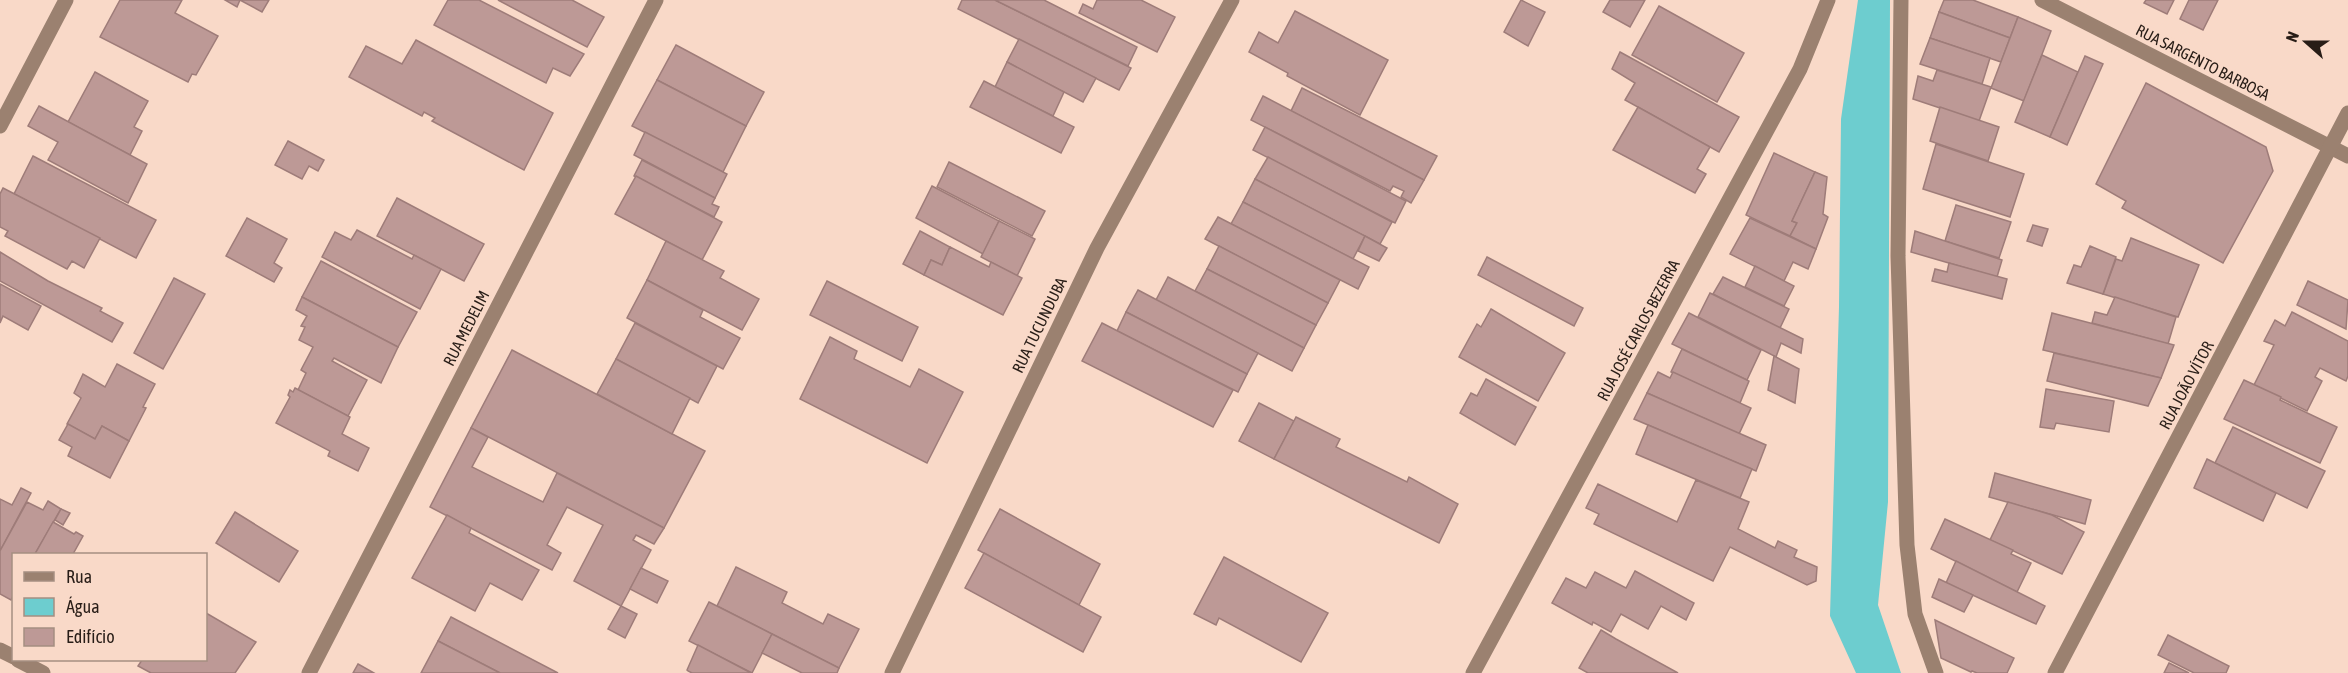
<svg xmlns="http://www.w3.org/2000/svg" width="2348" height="673" viewBox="0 0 2348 673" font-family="'Asap Condensed',sans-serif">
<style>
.water{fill:#6dcdcf}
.building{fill:#bd9996;stroke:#9e7c79;stroke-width:1.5}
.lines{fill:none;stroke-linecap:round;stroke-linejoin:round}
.minor{stroke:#9b8170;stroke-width:15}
.labels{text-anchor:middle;stroke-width:6;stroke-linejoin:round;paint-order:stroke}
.street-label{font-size:16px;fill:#281d17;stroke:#f9d9c8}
</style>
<rect width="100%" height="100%" fill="#f9d9c8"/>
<polygon class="water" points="1858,0 1890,0 1888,502 1878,605 1901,673 1856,673 1830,616 1839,307 1841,119"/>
<g class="building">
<polygon points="120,0 182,0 175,13 218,36 196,75 192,74 188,82 100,37"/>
<polygon points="225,0 269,0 262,12 240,0 237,7"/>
<polygon points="448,0 479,0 584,54 570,76 553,68 546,83 434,25"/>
<polygon points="498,0 572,0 604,17 587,47"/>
<polygon points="962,0 995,0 1131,68 1119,90 958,9"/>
<polygon points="995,0 1044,0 1137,47 1128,66"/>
<polygon points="1097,0 1141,0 1175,17 1157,52 1079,13 1083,4 1093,9"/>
<polygon points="1521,0 1545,12 1528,46 1504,32"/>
<polygon points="1610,0 1645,0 1630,27 1603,12"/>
<polygon points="1944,0 1973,0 2018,17 2010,38 1939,12"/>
<polygon points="2146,0 2174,0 2167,14 2144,3"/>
<polygon points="2189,0 2218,0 2203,30 2180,19"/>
<polygon points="1659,6 1744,53 1717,102 1632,55"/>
<polygon points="1295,11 1388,60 1360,115 1287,76 1288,73 1249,52 1259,32 1278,43"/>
<polygon points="1939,12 2010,38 2001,62 1930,38"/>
<polygon points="2018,17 2051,31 2024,101 1991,88"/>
<polygon points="1930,38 1990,58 1982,84 1920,64"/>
<polygon points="1019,39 1096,78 1083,102 1007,62"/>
<polygon points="416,40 553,113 524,170 432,121 435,118 424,112 422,116 349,77 366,46 402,64"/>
<polygon points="676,45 764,92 746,126 657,80"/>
<polygon points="1620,52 1739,117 1719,152 1625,100 1635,83 1612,69"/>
<polygon points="2042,55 2078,72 2050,137 2015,122"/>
<polygon points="2085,56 2103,64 2067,145 2050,137"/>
<polygon points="1007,62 1064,92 1053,116 995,87"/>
<polygon points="1937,70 1991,87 1979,121 1913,99 1918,76 1933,81"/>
<polygon points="95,72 148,101 134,127 142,131 130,155 68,122"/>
<polygon points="657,80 746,126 723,172 632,126"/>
<polygon points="984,81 1074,127 1061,153 970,107"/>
<polygon points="2146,83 2266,147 2273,171 2223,263 2122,208 2126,201 2096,184"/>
<polygon points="1302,88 1437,156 1424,180 1291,111"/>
<polygon points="1263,96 1424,180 1411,203 1401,197 1404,191 1393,186 1390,191 1251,120"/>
<polygon points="39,106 147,164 128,203 48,160 58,142 28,126"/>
<polygon points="1638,107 1710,147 1697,169 1706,174 1695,193 1613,150"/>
<polygon points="1940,107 1999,127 1988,161 1930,141"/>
<polygon points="1265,127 1406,201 1395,223 1253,150"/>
<polygon points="645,132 727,174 715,198 634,155"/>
<polygon points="288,141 324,160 318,171 309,166 302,179 275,165"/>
<polygon points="1936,144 2024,174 2010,217 1923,189"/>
<polygon points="1774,153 1815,172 1792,221 1797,223 1790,236 1746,215"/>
<polygon points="33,156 156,220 136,258 14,194"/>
<polygon points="1268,157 1392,222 1380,244 1255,179"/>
<polygon points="642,160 715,198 712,204 719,207 714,217 634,176"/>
<polygon points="949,162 1045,211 1032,236 937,187"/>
<polygon points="1815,172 1827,177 1823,214 1828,217 1816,249 1790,236 1797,223 1792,221"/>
<polygon points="636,176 722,222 702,260 615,214"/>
<polygon points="1255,179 1365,236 1353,259 1243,202"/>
<polygon points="932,186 999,221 983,254 916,218"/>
<polygon points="3,188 100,238 84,268 72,261 67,269 5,236 8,231 0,227 0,194"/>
<polygon points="397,198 484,244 464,281 377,236"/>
<polygon points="1243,202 1369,267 1358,289 1231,224"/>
<polygon points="1956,205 2011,222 1999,258 1945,241"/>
<polygon points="1218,217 1340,280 1328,303 1205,239"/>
<polygon points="247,218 287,239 274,263 282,268 274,282 226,256"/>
<polygon points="1750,218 1816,249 1808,269 1793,262 1784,281 1730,254"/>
<polygon points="999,221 1035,239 1017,276 981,257"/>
<polygon points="2033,225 2048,229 2042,246 2027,241"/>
<polygon points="357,230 412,259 414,255 441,269 420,309 322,257 335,232 351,240"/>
<polygon points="920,231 950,247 942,265 931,260 924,275 903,264"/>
<polygon points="1915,231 2002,260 1997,277 1911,252"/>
<polygon points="1365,236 1387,248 1379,261 1358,251"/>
<polygon points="2131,238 2199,265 2178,317 2103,294 2116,259 2122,261"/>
<polygon points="666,241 724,271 720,278 759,299 742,330 647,280"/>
<polygon points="1219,246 1328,303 1316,325 1207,269"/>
<polygon points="2090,246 2116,257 2103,294 2067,283 2074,265 2081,267"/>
<polygon points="950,247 989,267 991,262 1022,278 1003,315 924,275 931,260 942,265"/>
<polygon points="0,252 48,281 102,308 100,311 123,323 112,342 0,281"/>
<polygon points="1487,257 1583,308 1574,326 1478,275"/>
<polygon points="321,261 417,312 398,347 302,297"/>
<polygon points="1949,263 2007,279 2002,299 1932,281 1935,269 1947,272"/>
<polygon points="1755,266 1794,286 1784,306 1745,287"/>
<polygon points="1207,269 1316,325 1304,348 1195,291"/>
<polygon points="1168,277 1304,348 1292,371 1156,300"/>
<polygon points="1723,277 1789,309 1780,328 1713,294"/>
<polygon points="174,278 205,294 163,369 134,353"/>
<polygon points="647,280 703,310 700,317 740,338 723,369 627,318"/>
<polygon points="827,281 918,327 902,361 810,315"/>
<polygon points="2308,281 2348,300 2346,329 2297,305"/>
<polygon points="0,284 41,306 28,330 3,316 0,323"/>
<polygon points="1138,290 1258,353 1247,374 1126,312"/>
<polygon points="1710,293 1803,339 1801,353 1781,343 1776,357 1698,317"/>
<polygon points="302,297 398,347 381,383 334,358 332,361 367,380 348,416 298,390 306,373 301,370 313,347 299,340 305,327 301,326 307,316 296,310"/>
<polygon points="2115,297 2176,317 2168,344 2092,323 2095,312 2107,315"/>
<polygon points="1491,309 1565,353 1538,401 1459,357 1477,324 1481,327"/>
<polygon points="1126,312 1247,374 1238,392 1117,331"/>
<polygon points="2292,312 2348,341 2348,376 2346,381 2320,368 2315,377 2322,381 2307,411 2254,385 2274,345 2264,341 2275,320 2285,326"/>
<polygon points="1689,313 1761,350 1747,380 1672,344"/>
<polygon points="2052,313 2174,345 2161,378 2043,350"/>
<polygon points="635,323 717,366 698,403 616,359"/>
<polygon points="1102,323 1233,390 1213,427 1082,361"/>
<polygon points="830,337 857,351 854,359 910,387 919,369 963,392 927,463 800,399"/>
<polygon points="1682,349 1749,381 1740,403 1671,372"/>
<polygon points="512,350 705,451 664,528 471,428"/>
<polygon points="2054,353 2161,378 2148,406 2047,381"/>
<polygon points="1774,356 1799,369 1795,403 1768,390"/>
<polygon points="616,359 690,398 672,434 597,394"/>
<polygon points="117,364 155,384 143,407 146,408 129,441 102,426 95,439 67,424 81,398 74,393 83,374 105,387"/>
<polygon points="1658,372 1670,378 1673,372 1751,408 1739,434 1647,393"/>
<polygon points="1486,379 1536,407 1515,445 1460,413 1471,393 1477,396"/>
<polygon points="2244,380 2281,397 2280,400 2337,427 2320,463 2224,419"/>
<polygon points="295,388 350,417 342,434 369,448 358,471 328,456 330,451 276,423 290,397 288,395 290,390 293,392"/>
<polygon points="2046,389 2114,401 2109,432 2056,423 2054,429 2040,427"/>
<polygon points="1647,393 1766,445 1756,471 1634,419"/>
<polygon points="1259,403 1294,421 1274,459 1239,441"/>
<polygon points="1296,417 1340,439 1336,447 1407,482 1409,477 1458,504 1439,543 1274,459"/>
<polygon points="68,424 95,439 102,426 129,441 110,478 68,456 72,447 59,440"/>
<polygon points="1648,425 1752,469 1740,498 1636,454"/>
<polygon points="2233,427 2325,471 2307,508 2215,463"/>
<polygon points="471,428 488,437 472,467 543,502 557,473 664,528 654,544 636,535 633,540 651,550 621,606 574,581 603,525 567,507 547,545 561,553 552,570 430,507"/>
<polygon points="2207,459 2276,493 2263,521 2194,488"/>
<polygon points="1995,473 2091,500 2085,524 1989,497"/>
<polygon points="1696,480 1749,502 1738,529 1775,548 1778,541 1797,550 1794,557 1817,567 1816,581 1807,585 1730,547 1713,581 1594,524 1599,514 1586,508 1598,484 1677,522"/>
<polygon points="21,488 31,493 0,551 0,499 12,505"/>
<polygon points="48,501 61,509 35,554 14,554 14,594 11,600 0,594 0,551 27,502 43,510"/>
<polygon points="2008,502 2052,515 2084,532 2062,574 1990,540"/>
<polygon points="61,509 70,513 63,525 55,520"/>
<polygon points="1000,509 1100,564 1079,605 978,550"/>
<polygon points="235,512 298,551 279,582 216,543"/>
<polygon points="447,515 471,528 469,533 539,570 522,600 490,583 475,611 412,578"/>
<polygon points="1945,519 2013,550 2011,554 2031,563 2017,592 1931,549"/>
<polygon points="53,522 74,534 76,532 83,536 73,554 35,554"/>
<polygon points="984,553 1101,617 1083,652 965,588"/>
<polygon points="1224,557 1328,613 1301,662 1219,618 1216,625 1194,614"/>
<polygon points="1956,561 2045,606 2036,624 1946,583"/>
<polygon points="736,567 787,592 782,603 823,624 828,614 859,629 839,668 717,606"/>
<polygon points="641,568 668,581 657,603 630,589"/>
<polygon points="1635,571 1694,603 1686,620 1661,606 1648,629 1621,614 1611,632 1593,622 1592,625 1552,603 1566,578 1586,588 1595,572 1626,588"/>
<polygon points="1939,579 1973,595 1964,612 1932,597"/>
<polygon points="709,602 772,634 752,673 689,641"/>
<polygon points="621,606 637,614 625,638 608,629"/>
<polygon points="206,613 256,642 235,673 151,673 138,666 142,660 206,660"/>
<polygon points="451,617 558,673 500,673 438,641"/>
<polygon points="1935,620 2014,658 2007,673 1977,673 1972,671 1971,672 1941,658"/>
<polygon points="1601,630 1616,639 1678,673 1588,673 1579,668"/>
<polygon points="772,634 839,668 837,673 802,673 762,653"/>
<polygon points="2168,635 2229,666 2226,673 2194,673 2158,655"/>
<polygon points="438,641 500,673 421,673"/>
<polygon points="698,645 751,673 692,673 688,671 687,670"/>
<polygon points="2169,663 2189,673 2164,673"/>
<polygon points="358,664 374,673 353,673"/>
</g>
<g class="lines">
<g class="minor">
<polyline points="1901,0 1898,256 1907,545 1915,614 1936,673"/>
<polyline points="2042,0 2348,156"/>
<polyline points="0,126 66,0"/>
<polyline points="0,650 14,657"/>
<polyline points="18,660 43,673"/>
<polyline points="309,673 656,0"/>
<polyline points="892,673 1097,248 1232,0"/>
<polyline points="1473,673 1800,69 1828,0"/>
<polyline points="2055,673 2348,113"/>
</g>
</g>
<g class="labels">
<g class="street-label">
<text transform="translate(2203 62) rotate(27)" y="6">RUA SARGENTO BARBOSA</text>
<text transform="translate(1039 325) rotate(-64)" y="6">RUA TUCUNDUBA</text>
<text transform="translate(466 328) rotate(-63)" y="6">RUA MEDELIM</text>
<text transform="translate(1638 330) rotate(-62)" y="6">RUA JOSÉ CARLOS BEZERRA</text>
<text transform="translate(2186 385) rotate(-62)" y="6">RUA JOÃO VÍTOR</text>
</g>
</g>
<rect x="12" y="553" width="195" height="108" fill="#f9d9c8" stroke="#a58e81" stroke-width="1.5"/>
<rect x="24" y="572" width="30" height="9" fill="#9b8170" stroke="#a58e81" stroke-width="1.5"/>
<text x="66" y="583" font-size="18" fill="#281d17">Rua</text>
<rect x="24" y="598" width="30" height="18" fill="#6dcdcf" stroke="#a58e81" stroke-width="1.5"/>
<text x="66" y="613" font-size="18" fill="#281d17">Água</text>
<rect x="24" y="628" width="30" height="18" fill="#bd9996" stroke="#a58e81" stroke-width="1.5"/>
<text x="66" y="643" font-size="18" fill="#281d17">Edifício</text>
<g transform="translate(2306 42) rotate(291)" stroke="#f9d9c8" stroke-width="4.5" paint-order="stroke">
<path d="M0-4.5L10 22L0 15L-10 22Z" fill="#281d17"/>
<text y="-9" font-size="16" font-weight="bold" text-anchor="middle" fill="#281d17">N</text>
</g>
</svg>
